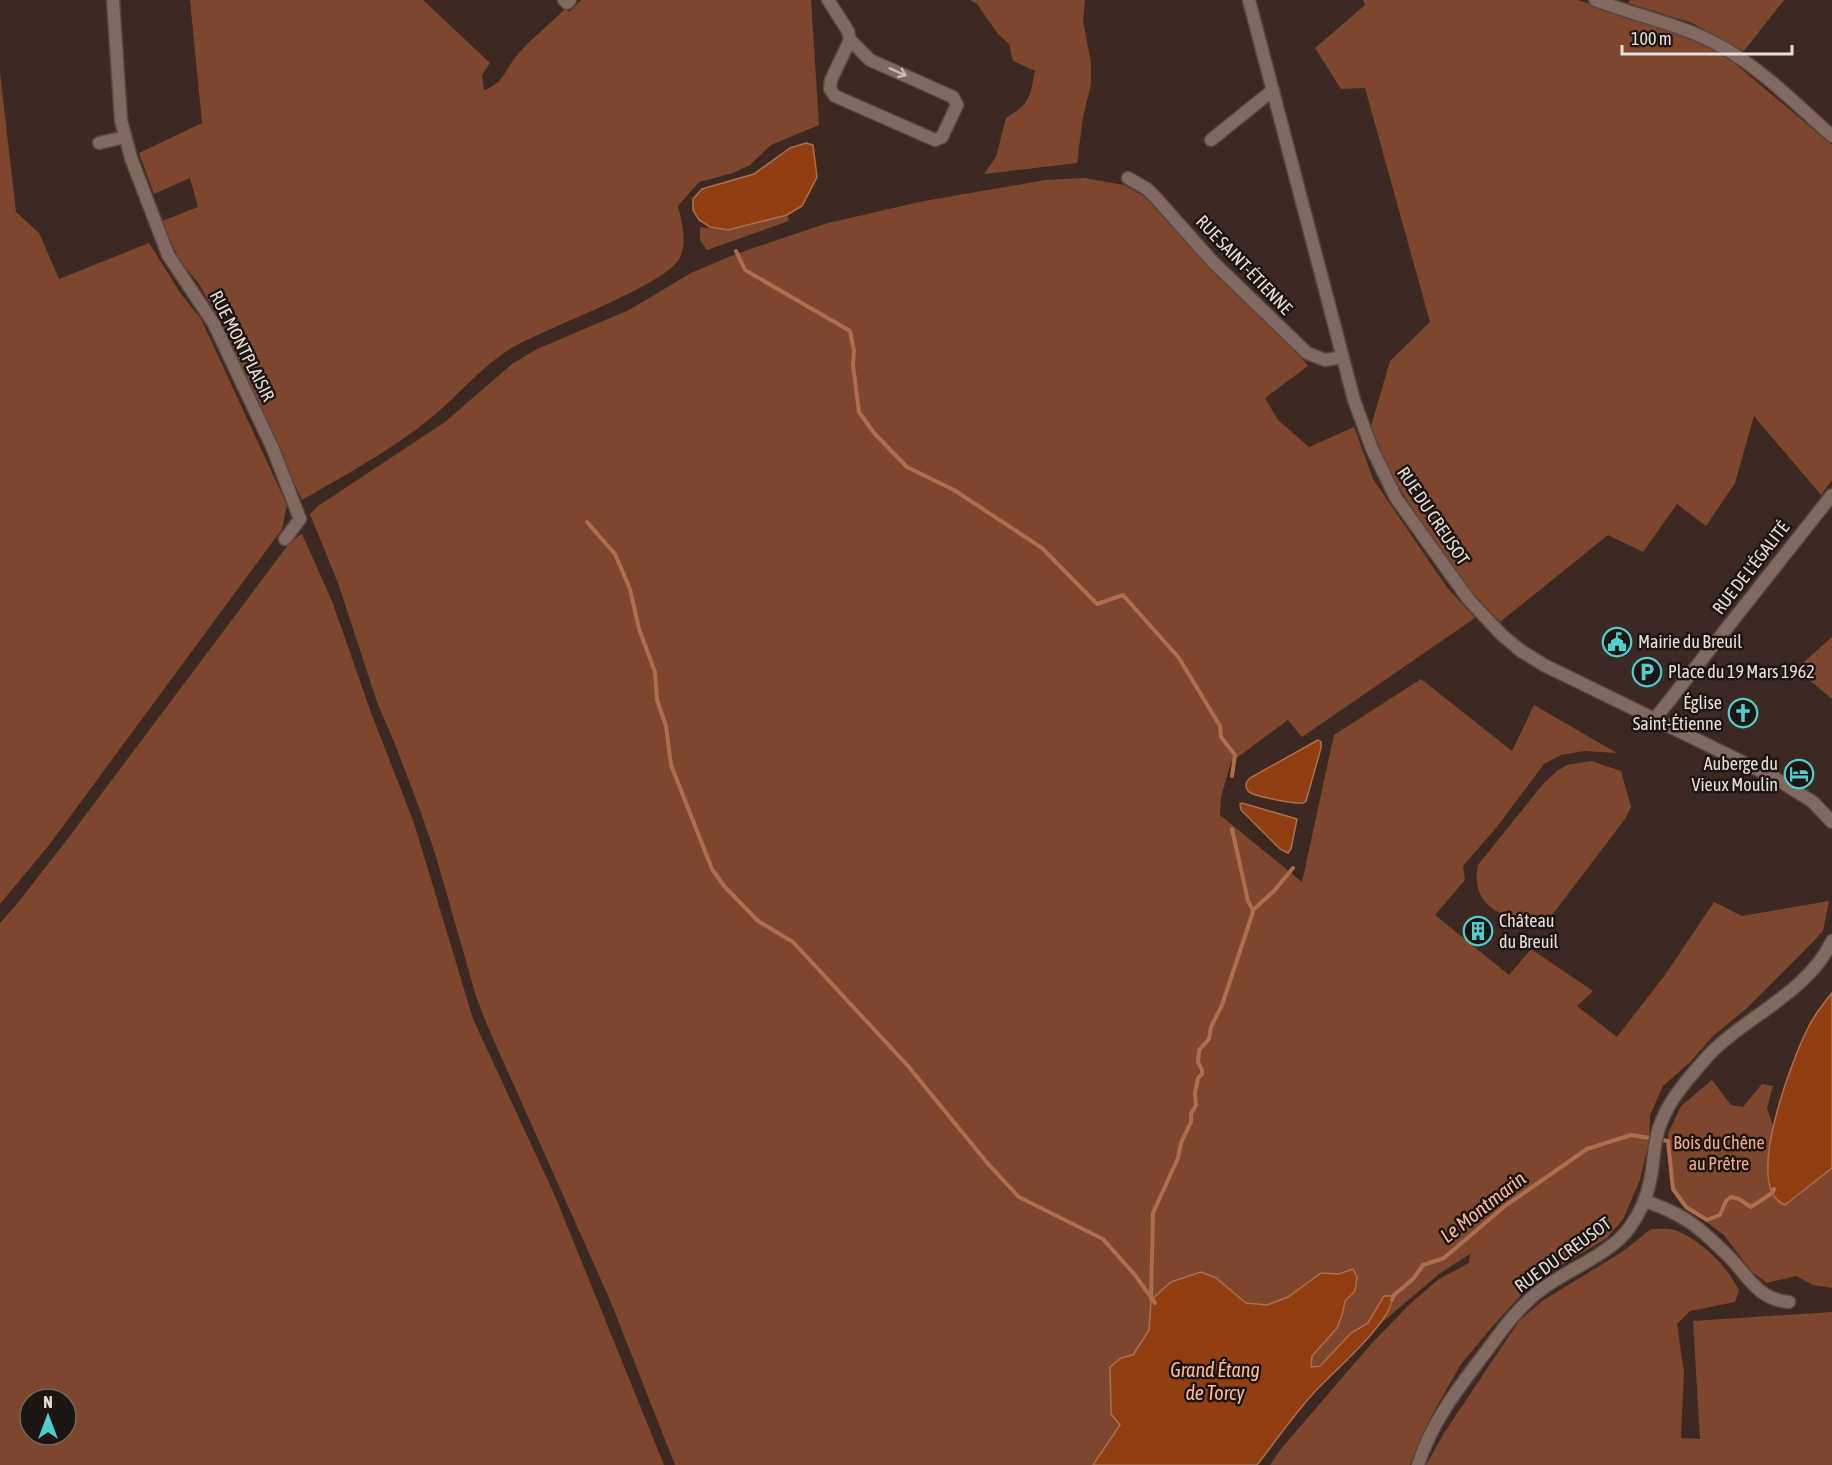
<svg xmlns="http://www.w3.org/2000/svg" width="1832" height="1465" viewBox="0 0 1832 1465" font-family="'Asap Condensed',sans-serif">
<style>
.green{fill:#7e472d;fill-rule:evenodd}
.water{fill:#913f12;stroke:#ac6e4d;stroke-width:1.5}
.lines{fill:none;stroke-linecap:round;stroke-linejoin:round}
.stream{stroke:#ac6e4d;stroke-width:4}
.minor-casing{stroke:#574740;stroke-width:15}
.minor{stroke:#7f6960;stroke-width:12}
.oneway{stroke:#cabab4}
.labels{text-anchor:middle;stroke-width:5;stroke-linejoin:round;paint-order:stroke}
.street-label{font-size:18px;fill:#eaddd8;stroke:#1d1511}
.poi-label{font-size:18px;fill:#eaddd8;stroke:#1d1511;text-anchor:start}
.park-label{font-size:18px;fill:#f1ac8d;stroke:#1d1511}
.water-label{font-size:20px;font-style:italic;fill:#feb99a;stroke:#1d1511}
</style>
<rect width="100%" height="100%" fill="#3c2a22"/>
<g class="green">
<path d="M190,0H423L490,63L482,75L484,90C506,82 505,68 519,53C533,37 550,24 565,9L569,12L581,0H811L819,125L771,145L750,165L733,173L699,182L678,206C682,223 688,243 679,259C665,285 547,328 515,346C484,363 460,394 432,417C393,449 347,474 302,500L264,420L221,322L199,284L179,260L162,221L198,207L190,178L154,194L139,153L202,123Z"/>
<path d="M970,0H1085L1083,21L1091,63V84L1083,117L1077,163L984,174L996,157L1006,118C1030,104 1030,97 1035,71L1013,61L1009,44L998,34L977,4Z"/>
<polygon points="1363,0 1578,0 1677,34 1710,48 1733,62 1832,145 1832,480 1821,495 1754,416 1735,483 1706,526 1677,504 1643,552 1608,535 1500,622 1463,583 1412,508 1389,471 1371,426 1390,361 1430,322 1365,88 1341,89 1315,48 1365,5"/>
<polygon points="1630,0 1784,0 1744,51 1692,23 1628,3"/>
<polygon points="0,73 16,212 39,233 59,279 149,243 181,294 201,319 287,505 282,529 49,845 0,904"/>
<polygon points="1084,178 1124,185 1147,198 1297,353 1308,366 1265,398 1278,420 1309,447 1354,427 1373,479 1446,586 1475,618 1302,737 1288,720 1231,762 1221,797 1220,815 1302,882 1334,735 1421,679 1512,751 1534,705 1617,753 1584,751 1561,755 1544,764 1496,828 1463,866 1465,880 1435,915 1509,975 1531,949 1593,991 1577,1006 1617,1037 1665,975 1714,902 1742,916 1829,901 1823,931 1806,949 1747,1008 1713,1036 1690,1062 1663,1086 1650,1115 1649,1141 1640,1180 1623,1219 1607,1238 1533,1282 1493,1326 1461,1364 1432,1415 1410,1465 1270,1465 1281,1449 1372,1343 1412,1302 1439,1279 1469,1263 1470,1254 1439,1274 1379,1325 1393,1303 1384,1296 1368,1323 1351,1333 1320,1366 1311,1368 1312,1356 1337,1328 1342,1315 1345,1301 1355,1291 1339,1274 1321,1273 1288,1297 1267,1305 1246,1303 1216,1278 1151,1300 1149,1329 1133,1355 1121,1358 1120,1425 1093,1465 675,1465 610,1300 487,1025 476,996 435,853 420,810 395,744 377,702 338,583 310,514 318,506 445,422 512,364 537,349 629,310 691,273 736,254 828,223 924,201 1046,180"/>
<polygon points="787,215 789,221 707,250 700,240 700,227 728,230"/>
<path d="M302,534L332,601L370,710L414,823L473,1019L555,1196L664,1465H0V923L17,904L69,837L291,541ZM30,1399H66V1435H30Z"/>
<polygon points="1832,637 1832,699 1796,669"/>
<path d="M1591,761L1621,771L1631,807L1625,819L1546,923C1510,920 1469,911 1478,865L1543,784L1557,771L1567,765Z"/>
<polygon points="1712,1080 1731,1105 1743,1107 1762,1084 1773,1086 1767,1108 1773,1126 1768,1165 1797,1197 1814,1181 1832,1168 1832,1288 1813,1285 1796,1276 1767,1283 1752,1272 1724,1235 1681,1203 1671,1181 1668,1134 1681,1106"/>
<path d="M1651,1229C1659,1229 1668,1228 1675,1230C1701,1240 1726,1265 1739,1290L1735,1302L1690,1311L1677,1324L1684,1372L1681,1438L1700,1439L1693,1321L1832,1312V1465H1426L1444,1433L1519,1321L1542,1301L1622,1252Z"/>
</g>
<g class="water">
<polygon points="806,143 813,145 817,177 802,206 787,215 728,230 710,227 699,220 693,210 693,199 702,189 754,174 790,148"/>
<path d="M1318,740L1321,742V748L1306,801L1303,803C1294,804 1257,797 1249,792C1246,789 1246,787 1246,783L1250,778Z"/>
<polygon points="1242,803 1297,819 1291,849 1288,853 1280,849 1241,810 1240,804"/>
<path d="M1832,993V1168L1785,1205C1742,1188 1792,1061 1806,1032C1812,1018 1822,1005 1832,993Z"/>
<path d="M1353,1269L1357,1277L1355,1291L1345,1301L1342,1315L1337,1328L1312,1356L1311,1367L1320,1366L1351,1333L1368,1323L1384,1296H1393C1392,1323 1331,1373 1312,1395C1292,1417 1275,1442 1257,1465H1093L1120,1425L1111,1414L1110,1367L1121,1358L1133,1355L1149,1330L1151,1300L1171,1282L1201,1272L1216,1278L1246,1303L1267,1305L1288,1297L1321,1273L1339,1274Z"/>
</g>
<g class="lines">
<g class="stream">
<polyline points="736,251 745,270 850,331 854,351 853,365 859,412 874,433 907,467 954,490 1042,548 1097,604 1123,595 1179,658 1220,726 1221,737 1235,755 1232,776"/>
<polyline points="587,522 615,554 630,589 639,629 655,672 657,700 666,726 671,765 712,869 724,886 758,921 793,942 908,1066 989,1165 1019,1197 1103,1239 1135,1275 1155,1303"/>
<polyline points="1253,910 1274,891 1293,868"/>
<polyline points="1151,1299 1153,1213 1178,1158 1181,1143 1191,1122 1191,1114 1196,1105 1195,1093 1198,1078 1202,1074 1202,1070 1198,1062 1199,1050 1209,1039 1211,1027 1222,1005 1252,915 1253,910 1248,901 1232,829"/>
<polyline points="1392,1300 1394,1295 1413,1279 1423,1265 1444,1258 1505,1206 1587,1149 1631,1135 1668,1141 1673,1189 1686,1207 1707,1220 1720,1215 1726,1201 1731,1197 1739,1199 1751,1207 1772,1193 1774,1189"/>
</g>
<g class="minor-casing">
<g id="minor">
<polyline points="113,0 121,120 131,158 168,255 214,324 273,449 300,519 285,539"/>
<polyline points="564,0 567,3 570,0"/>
<polyline points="828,0 848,31 850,40 870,60 953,97 957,105 942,137 935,140 835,96 830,89 831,80 850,40"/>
<polyline points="1249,0 1354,400 1372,449 1396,498 1469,600 1502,635 1521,651 1544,665 1775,778 1813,802 1832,822"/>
<path d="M1595,0C1637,16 1685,25 1724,48C1764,71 1798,106 1832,136"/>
<polyline points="1211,140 1273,90"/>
<polyline points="99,143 125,137"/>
<polyline points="1128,178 1147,189 1156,198 1212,261 1307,353 1325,360 1343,357"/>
<polyline points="1654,720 1832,495"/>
<path d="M1644,1201C1667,1208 1687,1218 1705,1234C1715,1243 1726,1253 1735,1263C1751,1282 1762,1300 1789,1302"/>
<path d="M1418,1465C1431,1423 1459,1387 1485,1353C1502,1330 1519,1306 1542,1289C1569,1269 1612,1253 1630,1227C1640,1213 1647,1197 1650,1181C1654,1164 1653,1145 1659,1128C1668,1100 1688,1079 1707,1057C1744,1017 1808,993 1832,941"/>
</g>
</g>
<use href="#minor" class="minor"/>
</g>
<defs><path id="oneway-shaft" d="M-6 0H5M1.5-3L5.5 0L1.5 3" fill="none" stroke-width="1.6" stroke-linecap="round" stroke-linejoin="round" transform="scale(1.5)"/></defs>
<use class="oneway" href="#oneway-shaft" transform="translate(898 72) rotate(24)"/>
<defs>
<g id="civic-ring" transform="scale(1.5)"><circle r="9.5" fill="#1d1511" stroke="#52cdcd" stroke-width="1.5"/><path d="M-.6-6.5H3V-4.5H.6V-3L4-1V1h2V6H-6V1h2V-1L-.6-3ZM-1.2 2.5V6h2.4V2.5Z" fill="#52cdcd"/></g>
<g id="parking-ring" transform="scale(1.5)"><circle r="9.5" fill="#1d1511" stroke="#52cdcd" stroke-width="1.5"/><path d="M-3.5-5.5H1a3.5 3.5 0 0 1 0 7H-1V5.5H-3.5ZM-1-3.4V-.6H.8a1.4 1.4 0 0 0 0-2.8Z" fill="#52cdcd"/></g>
<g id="church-ring" transform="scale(1.5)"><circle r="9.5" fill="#1d1511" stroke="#52cdcd" stroke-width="1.5"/><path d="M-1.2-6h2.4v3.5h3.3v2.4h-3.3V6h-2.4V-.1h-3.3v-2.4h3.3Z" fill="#52cdcd"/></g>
<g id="hotel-ring" transform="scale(1.5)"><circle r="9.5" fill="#1d1511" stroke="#52cdcd" stroke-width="1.5"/><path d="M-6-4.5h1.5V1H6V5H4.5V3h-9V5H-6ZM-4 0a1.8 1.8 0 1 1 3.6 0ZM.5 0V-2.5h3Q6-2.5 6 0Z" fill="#52cdcd"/></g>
<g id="building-ring" transform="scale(1.5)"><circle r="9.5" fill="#1d1511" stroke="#52cdcd" stroke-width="1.5"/><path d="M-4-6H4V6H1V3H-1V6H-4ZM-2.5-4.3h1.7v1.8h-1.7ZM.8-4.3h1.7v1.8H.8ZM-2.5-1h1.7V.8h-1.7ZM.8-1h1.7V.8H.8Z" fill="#52cdcd"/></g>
</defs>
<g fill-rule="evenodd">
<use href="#civic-ring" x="1617" y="642"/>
<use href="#parking-ring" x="1647" y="672"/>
<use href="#church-ring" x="1743" y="713"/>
<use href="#hotel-ring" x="1799" y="774"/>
<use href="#building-ring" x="1478" y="931"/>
</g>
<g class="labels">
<g class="street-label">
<text transform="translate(1244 265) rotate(46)" y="6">RUE SAINT-ÉTIENNE</text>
<text transform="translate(242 346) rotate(63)" y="6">RUE MONTPLAISIR</text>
<text transform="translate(1433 516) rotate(56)" y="6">RUE DU CREUSOT</text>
<text transform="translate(1751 568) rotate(-52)" y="6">RUE DE L'ÉGALITÉ</text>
<text transform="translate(1563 1255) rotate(-36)" y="6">RUE DU CREUSOT</text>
</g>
<g class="poi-label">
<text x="1638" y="648">Mairie du Breuil</text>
<text x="1668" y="678">Place du 19 Mars 1962</text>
<text x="1722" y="709" text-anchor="end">Église<tspan x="1722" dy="21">Saint-Étienne</tspan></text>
<text x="1778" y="770" text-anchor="end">Auberge du<tspan x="1778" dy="21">Vieux Moulin</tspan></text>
<text x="1499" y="927">Château<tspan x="1499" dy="21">du Breuil</tspan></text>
</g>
<g class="park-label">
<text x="1719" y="1149">Bois du Chêne<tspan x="1719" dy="21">au Prêtre</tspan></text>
</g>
<g class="water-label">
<text transform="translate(1483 1207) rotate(-38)" y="7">Le Montmarin</text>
<text x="1215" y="1377">Grand Étang<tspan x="1215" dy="23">de Torcy</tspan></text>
</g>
</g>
<g transform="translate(48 1417)"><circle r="28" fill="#1d1511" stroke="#6f6561" stroke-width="1.5"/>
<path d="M0-4.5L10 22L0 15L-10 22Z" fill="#52cdcd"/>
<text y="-9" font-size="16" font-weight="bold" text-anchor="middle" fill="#eaddd8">N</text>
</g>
<path d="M1622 45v9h170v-9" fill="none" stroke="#eaddd8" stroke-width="3"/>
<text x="1631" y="45" font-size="18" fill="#eaddd8" stroke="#1d1511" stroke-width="4.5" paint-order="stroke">100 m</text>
</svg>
